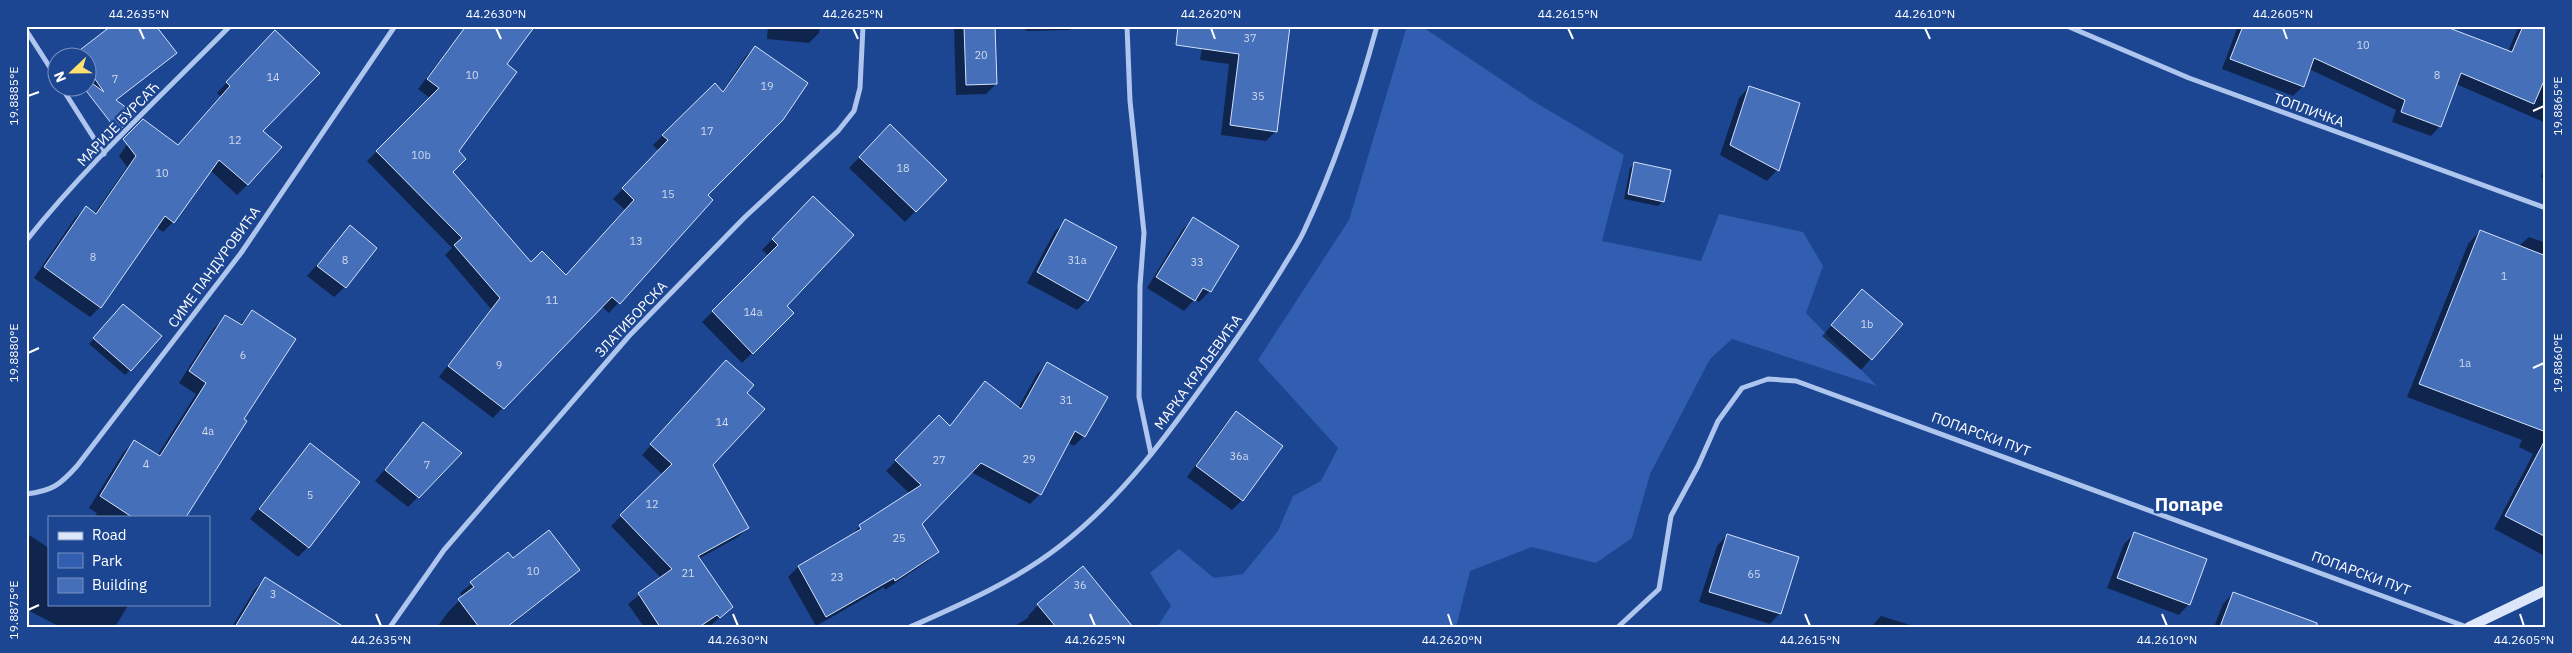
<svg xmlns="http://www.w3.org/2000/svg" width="2572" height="653" viewBox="0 0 2572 653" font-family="'IBM Plex Sans',sans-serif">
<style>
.green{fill:#315eb0}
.shadow{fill:#0007}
.building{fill:#466fb9;stroke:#d4e2fa}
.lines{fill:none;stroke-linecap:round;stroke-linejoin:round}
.street{stroke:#aec5ee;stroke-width:5}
.secondary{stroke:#dbe6fa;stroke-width:10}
.ticks{fill:none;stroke:#fff;stroke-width:2}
.labels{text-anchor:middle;stroke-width:5;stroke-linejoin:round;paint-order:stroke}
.number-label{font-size:11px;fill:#d1dbee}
.street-label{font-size:14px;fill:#fff;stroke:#1d4692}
.district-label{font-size:19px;font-weight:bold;fill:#fff;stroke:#1d4692}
.neatline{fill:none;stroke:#fff;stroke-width:2}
.ticks-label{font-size:12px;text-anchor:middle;fill:#fff}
</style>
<rect width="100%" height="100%" fill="#1d4692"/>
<polygon class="green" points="1407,26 1421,26 1533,101 1624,155 1602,241 1701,261 1719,214 1803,232 1823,266 1806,313 1877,386 1732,339 1710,359 1650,474 1632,538 1596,563 1532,547 1470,571 1456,627 1157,627 1171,606 1150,573 1179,549 1214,578 1243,574 1278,531 1293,496 1321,481 1338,448 1258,360 1349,220"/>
<g class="shadow">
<polygon points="113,26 167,26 157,31 93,100 83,88 88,88 88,58 73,58"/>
<polygon points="466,26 505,64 457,151 452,172 531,264 566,276 625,210 613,199 659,151 653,145 715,85 722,92 745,57 755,47 706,195 712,200 609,313 601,306 493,418 439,377 491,309 445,255 452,248 367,161 430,98 418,89"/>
<polygon points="768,26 820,26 819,33 809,43 767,39"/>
<polygon points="954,26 994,26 996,84 986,94 956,95"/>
<polygon points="1020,26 1073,26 1070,30 1027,31"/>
<polygon points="1205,26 1289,26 1276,131 1266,141 1221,135 1229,64 1200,60"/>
<polygon points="2238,26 2440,26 2508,51 2519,26 2546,26 2546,123 2456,84 2440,126 2431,136 2392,122 2396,110 2309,69 2303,86 2293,96 2222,69"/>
<polygon points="265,42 262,131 248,184 237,195 210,170 173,222 163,232 156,227 100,307 90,317 34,278 75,218 86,208 94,214 127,167 119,156 135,133 178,146 221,97 217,93"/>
<polygon points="1749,87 1799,104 1777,170 1767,181 1720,155 1739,98"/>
<polygon points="890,126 945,180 905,222 849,168"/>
<polygon points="1635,163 1663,201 1658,206 1624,199 1630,168"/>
<polygon points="2546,166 2546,179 2541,177"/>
<polygon points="803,207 785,306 792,313 742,363 702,322 769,256 762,250"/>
<polygon points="1193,219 1237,246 1210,291 1199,302 1195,299 1184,311 1147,288 1183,229"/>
<polygon points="1066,221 1087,300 1077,310 1027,283 1055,231"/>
<polygon points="350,227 345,287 334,297 307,276"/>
<polygon points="2480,231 2519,246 2529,237 2546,243 2546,552 2543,555 2494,529 2533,454 2519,447 2522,440 2407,397 2468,244"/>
<polygon points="1862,291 1901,324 1861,370 1822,336"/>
<polygon points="118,311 130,370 125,375 89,344"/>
<polygon points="252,312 294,339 184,517 94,517 97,513 89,508 123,453 134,442 157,456 196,394 179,383 214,328 225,317 239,325"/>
<polygon points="1047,364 1084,436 1074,446 1067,442 1040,494 1030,504 971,472 920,524 938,551 928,561 885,590 884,587 816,626 788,577 798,567 850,537 860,526 910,494 886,471 939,417 949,427 985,383 1018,408 1037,374"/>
<polygon points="717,371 746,393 712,465 748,528 738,537 698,559 731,607 709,627 706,624 702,627 644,627 628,604 661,578 611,526 663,475 642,455"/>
<polygon points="1237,413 1281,446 1242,500 1232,510 1187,477 1226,423"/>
<polygon points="423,424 418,497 408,507 375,481"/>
<polygon points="310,444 308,547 298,557 250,519"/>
<polygon points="26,533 49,548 49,604 129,604 115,627 60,627 26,609"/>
<polygon points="2134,534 2189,604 2179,615 2107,588 2124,544"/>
<polygon points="1727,535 1780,613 1770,624 1699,602 1717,546"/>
<polygon points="508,554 512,559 579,570 509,627 437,627 449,611 463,597 460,593"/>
<polygon points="1083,568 1117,627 1013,627 1029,617 1028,616 1038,605"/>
<polygon points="266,579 305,627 232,627 255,589"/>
<polygon points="2233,593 2286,627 2214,627 2223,604"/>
<polygon points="1881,616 1917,627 1871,627"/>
</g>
<g class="building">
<polygon points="111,26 156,26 177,53 116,100 135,114 118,132 84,88 88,88 89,81 104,92 88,69 88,58 79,58 76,53"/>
<polygon points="466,26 535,26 507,64 517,72 459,151 466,159 453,172 531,262 542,251 566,275 634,200 622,188 668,140 662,135 715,83 723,92 755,46 808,83 783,120 708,195 713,200 620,304 612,297 504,409 448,366 500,298 454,245 462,238 376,151 439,88 427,79"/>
<polygon points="964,26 995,26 997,84 966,85"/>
<polygon points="1178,26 1290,26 1277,132 1230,125 1239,54 1176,45"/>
<polygon points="2243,26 2444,26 2512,52 2523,26 2546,26 2546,76 2534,104 2461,73 2441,127 2401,112 2405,100 2314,58 2304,87 2230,59"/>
<polygon points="275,30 320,73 263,131 282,147 248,185 219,160 174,223 165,216 101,308 44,267 86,206 96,214 136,156 123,139 143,119 178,145 230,86 226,82"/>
<polygon points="1749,86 1800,103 1779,171 1730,145"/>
<polygon points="890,124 947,180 916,212 859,157"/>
<polygon points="1634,162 1671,170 1664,202 1628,194"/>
<polygon points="813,196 854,235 787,306 794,313 753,354 712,311 778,245 772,239"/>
<polygon points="1193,217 1239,246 1211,292 1203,288 1195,301 1156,277"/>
<polygon points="1065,219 1117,247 1088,301 1037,272"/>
<polygon points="350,225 377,248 346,288 317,266"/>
<polygon points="2480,230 2546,256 2546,432 2419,384"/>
<polygon points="1862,289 1903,324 1872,360 1831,325"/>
<polygon points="123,304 162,336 131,371 93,338"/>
<polygon points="252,310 296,339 244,419 247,421 186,517 132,517 100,496 134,440 160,456 206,383 189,371 225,315 242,325"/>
<polygon points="726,360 754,385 747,393 765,409 713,465 749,528 698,556 733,607 720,618 717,615 699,627 660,627 638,593 672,569 620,515 672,464 650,444"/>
<polygon points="1047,362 1108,397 1085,437 1075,431 1041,495 981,463 922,524 939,552 895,581 894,578 826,617 798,566 861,529 859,525 921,485 895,460 939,415 950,426 985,381 1021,409"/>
<polygon points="1236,411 1283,446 1243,501 1196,466"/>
<polygon points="423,422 462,453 419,498 385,470"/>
<polygon points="2546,438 2546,537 2505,516"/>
<polygon points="310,443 360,482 309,548 259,509"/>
<polygon points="549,530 580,570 507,627 479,627 458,599 474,587 470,582 508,552 513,558"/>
<polygon points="2134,532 2207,559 2190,605 2117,578"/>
<polygon points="1727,534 1799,557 1781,614 1709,592"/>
<polygon points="1083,566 1133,627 1056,627 1037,604"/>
<polygon points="265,577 344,627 235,627"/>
<polygon points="2233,592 2317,623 2317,627 2220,627"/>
</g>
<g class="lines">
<g class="street">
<polyline points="1127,26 1130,101 1144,233 1140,286 1139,397 1151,454"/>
<polyline points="2067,26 2189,78 2546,208"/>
<polyline points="26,30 58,80"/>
<polyline points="62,88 104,154"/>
<path d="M26,241C87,164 161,96 230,26"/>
<path d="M26,494C52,491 60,485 77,466L241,253L395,26"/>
<polyline points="390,627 444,550 629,336 745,217 838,131 854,111 860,88 863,26"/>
<path d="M910,627C962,604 1015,581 1060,546C1127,494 1176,423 1225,355C1245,327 1264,298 1282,269C1289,257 1298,244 1304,231C1335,165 1358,96 1377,26"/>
<polyline points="1618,627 1659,589 1671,516 1698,466 1718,421 1742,388 1768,379 1796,381 2467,627"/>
</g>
<polyline class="secondary" points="2469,627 2546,590"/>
</g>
<path class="ticks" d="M139,28L144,39M496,28L501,39M853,28L858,39M1211,28L1215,39M1568,28L1573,39M1925,28L1930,39M2283,28L2287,39M28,96L39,92M2533,111L2544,106M28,353L39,348M2533,368L2544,363M28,610L39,605M376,614L381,626M733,614L738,626M1090,614L1095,626M1448,614L1452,626M1805,614L1810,626M2162,614L2167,626M2520,614L2524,626"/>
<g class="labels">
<g class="number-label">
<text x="1250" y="42">37</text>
<text x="2363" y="49">10</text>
<text x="981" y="59">20</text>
<text x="472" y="79">10</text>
<text x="2437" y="79">8</text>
<text x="273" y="81">14</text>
<text x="115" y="83">7</text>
<text x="767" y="90">19</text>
<text x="1258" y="100">35</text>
<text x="707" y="135">17</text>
<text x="235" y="144">12</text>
<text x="421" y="159">10b</text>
<text x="903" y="172">18</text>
<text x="162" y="177">10</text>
<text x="668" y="198">15</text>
<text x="636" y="245">13</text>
<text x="93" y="261">8</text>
<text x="345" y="264">8</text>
<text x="1077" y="264">31a</text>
<text x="1197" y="266">33</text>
<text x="2504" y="280">1</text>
<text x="552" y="304">11</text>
<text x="753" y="316">14a</text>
<text x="1867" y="328">1b</text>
<text x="243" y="359">6</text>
<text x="2465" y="367">1a</text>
<text x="499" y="369">9</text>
<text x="1066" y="404">31</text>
<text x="722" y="426">14</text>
<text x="208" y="435">4a</text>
<text x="1239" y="460">36a</text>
<text x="1029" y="463">29</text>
<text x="939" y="464">27</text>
<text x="146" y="468">4</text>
<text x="427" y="469">7</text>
<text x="310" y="499">5</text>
<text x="652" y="508">12</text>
<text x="899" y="542">25</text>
<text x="533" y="575">10</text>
<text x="688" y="577">21</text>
<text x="1754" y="578">65</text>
<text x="837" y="581">23</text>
<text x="1080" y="589">36</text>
<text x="273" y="598">3</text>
</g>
<g class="street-label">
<text transform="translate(2309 110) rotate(20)" y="5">ТОПЛИЧКА</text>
<text transform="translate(118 124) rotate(-46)" y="5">МАРИЈЕ БУРСАЋ</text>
<text transform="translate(214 267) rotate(-54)" y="5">СИМЕ ПАНДУРОВИЋА</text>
<text transform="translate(631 319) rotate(-47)" y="5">ЗЛАТИБОРСКА</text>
<text transform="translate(1198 372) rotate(-54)" y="5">МАРКА КРАЉЕВИЋА</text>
<text transform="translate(1981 434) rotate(20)" y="5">ПОПАРСКИ ПУТ</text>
<text transform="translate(2361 573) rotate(20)" y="5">ПОПАРСКИ ПУТ</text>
</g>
<g class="district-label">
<text x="2189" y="511">Попаре</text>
</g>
</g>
<rect width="2572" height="653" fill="none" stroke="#1d4692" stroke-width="55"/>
<rect x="48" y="516" width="162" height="90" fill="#1d4692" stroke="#7790be"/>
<rect x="58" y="532" width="25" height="8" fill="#dbe6fa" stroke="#7790be"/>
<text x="92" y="540" font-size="15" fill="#ffffff">Road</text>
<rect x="58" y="553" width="25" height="15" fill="#315eb0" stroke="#7790be"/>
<text x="92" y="566" font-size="15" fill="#ffffff">Park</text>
<rect x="58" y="578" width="25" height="15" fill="#466fb9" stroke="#7790be"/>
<text x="92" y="590" font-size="15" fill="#ffffff">Building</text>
<g transform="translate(72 72) rotate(248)"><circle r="24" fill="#1d4692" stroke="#7790be"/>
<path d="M0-4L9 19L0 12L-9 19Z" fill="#fde06d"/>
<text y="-8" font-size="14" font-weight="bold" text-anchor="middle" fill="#ffffff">N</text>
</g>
<rect x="28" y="28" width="2516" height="598" class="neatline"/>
<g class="ticks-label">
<text x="139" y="18">44.2635°N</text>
<text x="496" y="18">44.2630°N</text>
<text x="853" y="18">44.2625°N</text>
<text x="1211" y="18">44.2620°N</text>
<text x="1568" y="18">44.2615°N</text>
<text x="1925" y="18">44.2610°N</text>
<text x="2283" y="18">44.2605°N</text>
<text transform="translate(14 96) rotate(-90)" y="4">19.8885°E</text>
<text transform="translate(2558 106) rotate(-90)" y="4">19.8865°E</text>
<text transform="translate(14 353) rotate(-90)" y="4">19.8880°E</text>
<text transform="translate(2558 363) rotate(-90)" y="4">19.8860°E</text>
<text transform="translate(14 610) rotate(-90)" y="4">19.8875°E</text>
<text x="381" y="644">44.2635°N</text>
<text x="738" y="644">44.2630°N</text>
<text x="1095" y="644">44.2625°N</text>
<text x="1452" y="644">44.2620°N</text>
<text x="1810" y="644">44.2615°N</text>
<text x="2167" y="644">44.2610°N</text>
<text x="2524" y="644">44.2605°N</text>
</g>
</svg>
